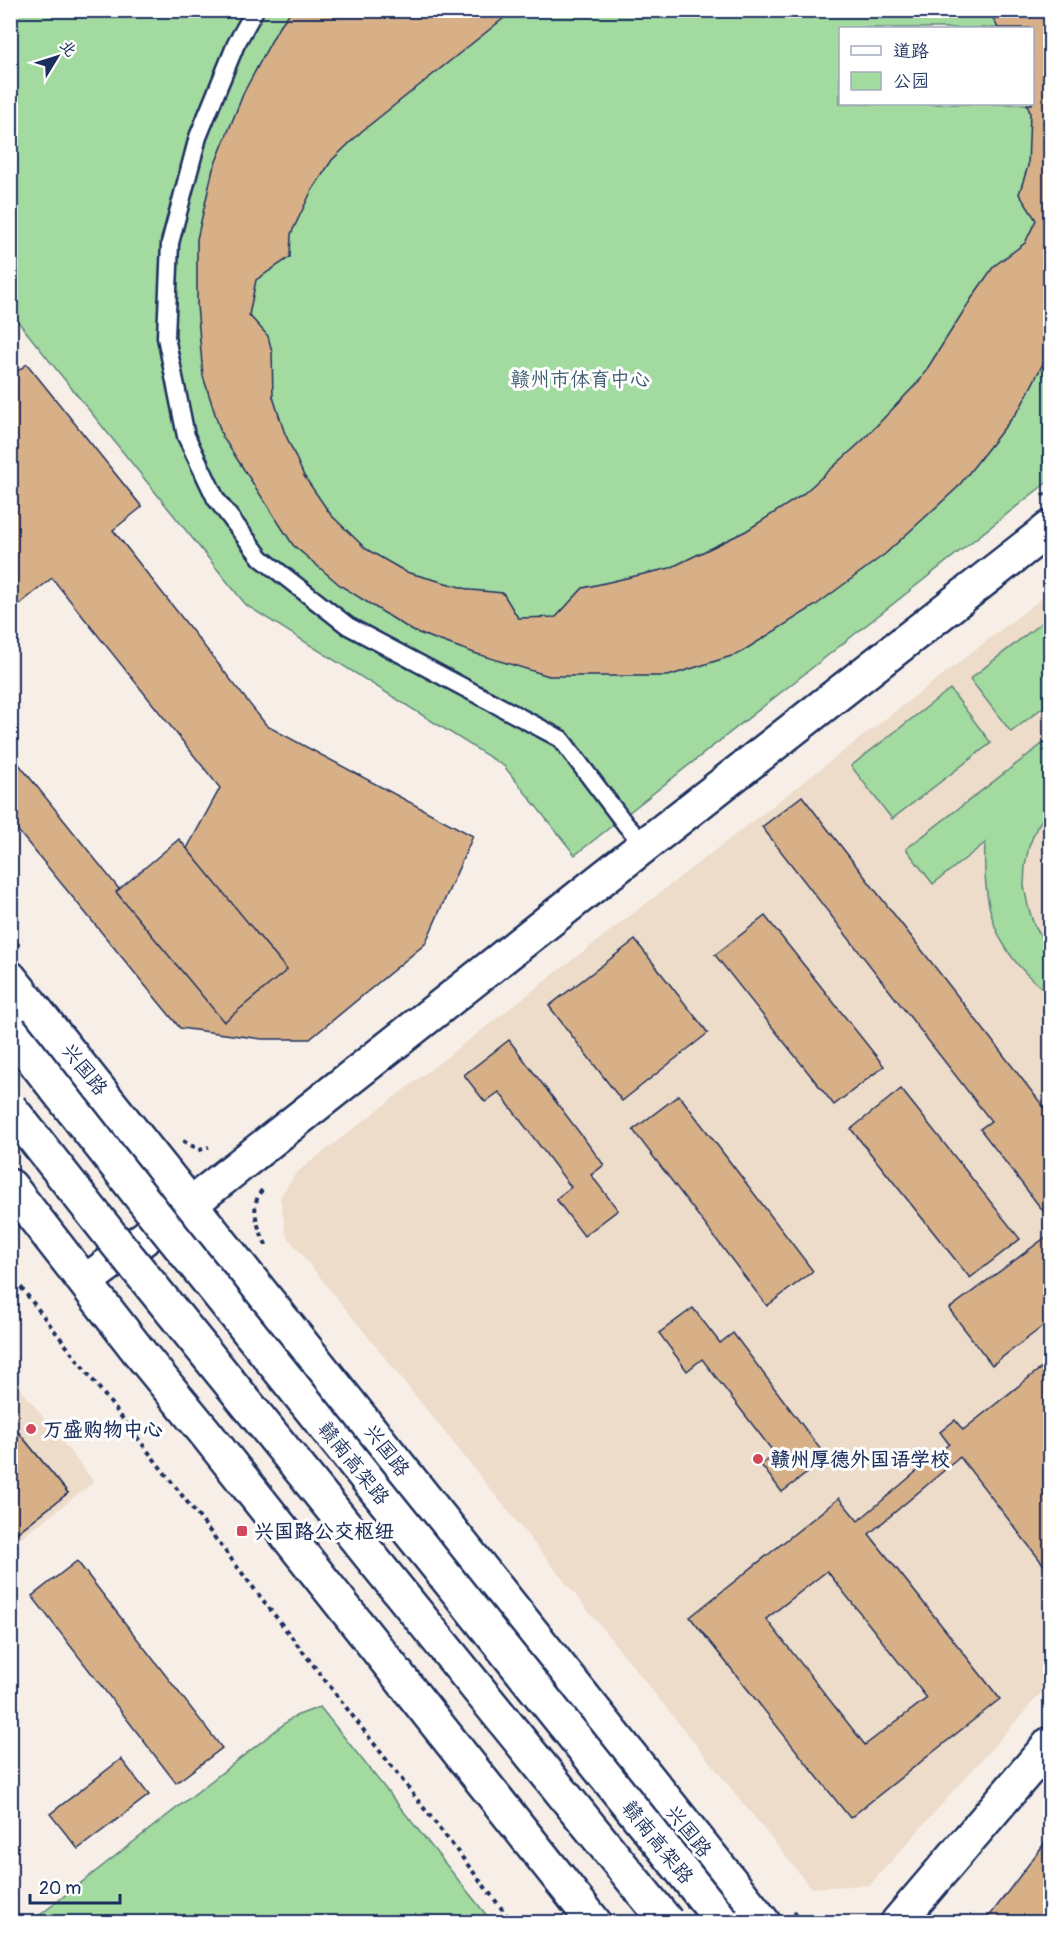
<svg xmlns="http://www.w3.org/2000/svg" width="1061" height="1933" viewBox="0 0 1061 1933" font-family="Pangolin,'LXGW WenKai TC',sans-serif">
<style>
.built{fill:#eddcca}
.green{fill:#a2da9f;stroke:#5e847e;stroke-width:1.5;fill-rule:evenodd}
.building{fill:#d7b088;stroke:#1b2f5e;stroke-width:1.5;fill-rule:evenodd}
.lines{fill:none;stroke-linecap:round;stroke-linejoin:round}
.service-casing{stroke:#1b2f5e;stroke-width:21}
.tertiary-casing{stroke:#1b2f5e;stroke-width:38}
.primary-casing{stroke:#1b2f5e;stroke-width:38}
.path{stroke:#1b2f5e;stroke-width:4;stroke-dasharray:4.5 4.5;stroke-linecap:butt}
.service{stroke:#fff;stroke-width:16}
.tertiary{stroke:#fff;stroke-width:33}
.primary{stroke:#fff;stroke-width:33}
.trunk-bridge-casing{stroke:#1b2f5e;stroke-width:38;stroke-linecap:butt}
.trunk-bridge{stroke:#fff;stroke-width:33}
.poi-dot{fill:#d1495b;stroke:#fff;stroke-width:2}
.labels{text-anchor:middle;stroke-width:6;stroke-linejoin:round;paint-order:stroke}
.park-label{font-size:20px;fill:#3d5a6e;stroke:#fff}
.street-label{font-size:20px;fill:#1b2f5e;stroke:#fff}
.poi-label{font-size:20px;font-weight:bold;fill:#1b2f5e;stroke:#fff;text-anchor:start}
</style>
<rect width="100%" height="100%" fill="#f7efe7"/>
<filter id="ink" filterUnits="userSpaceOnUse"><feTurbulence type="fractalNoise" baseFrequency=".0167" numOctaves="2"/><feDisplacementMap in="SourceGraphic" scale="12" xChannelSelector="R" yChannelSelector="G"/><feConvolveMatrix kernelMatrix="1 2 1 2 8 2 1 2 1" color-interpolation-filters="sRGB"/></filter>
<g filter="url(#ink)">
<g class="built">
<polygon points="1050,592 1050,1683 870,1885 811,1888 286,1235 280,1197 296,1173"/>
<polygon points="11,1376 94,1482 11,1546"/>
</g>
<g class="green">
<path d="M10,11H1050V480L575,855L504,766L246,605L11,313ZM840,28H1032V104H840Z"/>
<polygon points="1050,616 1050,702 1011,732 970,679"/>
<polygon points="950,689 991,743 892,819 851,766"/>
<path d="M1050,738V807L1037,827L1029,846L1025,866L1024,886L1028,906L1034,925L1050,951V994C995,954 982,909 985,843L933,884L906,849Z"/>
<polygon points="320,1707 492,1922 31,1922 293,1717"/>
</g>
<g class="building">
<polygon points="292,10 514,10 362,131 332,160 311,192 291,234 290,257 256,280 249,315 268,336 272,352 273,397 284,431 304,476 331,515 366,549 406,572 471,590 503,593 518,618 556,617 583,588 670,568 746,531 802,495 862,441 920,380 975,293 994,266 1025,243 1036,220 1019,194 1028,166 1030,113 1027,104 1032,104 1032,28 998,28 989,10 1041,10 1050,29 1050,350 1020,408 957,488 885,554 816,605 738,654 668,676 549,676 477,654 413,631 341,586 293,545 222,436 203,376 197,305 197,239 213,169 244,92 279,27"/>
<polygon points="27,364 142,507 113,530 267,726 473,836 425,944 310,1039 262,1039 180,1028 10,821 10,753 131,904 180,861 220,788 52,578 10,612 10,377"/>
<polygon points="802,796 1050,1115 1050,1220 980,1129 991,1121 762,827"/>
<polygon points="179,839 287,970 224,1022 116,892"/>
<polygon points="765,916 884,1066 834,1105 715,955"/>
<polygon points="635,940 708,1033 622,1101 549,1006"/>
<polygon points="509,1040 604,1165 591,1175 618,1210 584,1236 556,1199 571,1187 499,1092 485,1102 464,1075"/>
<polygon points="901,1089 1020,1239 970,1278 851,1129"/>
<polygon points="679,1095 813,1271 767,1306 633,1130"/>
<polygon points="1050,1234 1050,1321 992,1365 949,1309"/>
<polygon points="693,1308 720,1343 733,1333 827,1458 782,1492 761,1465 775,1454 702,1359 687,1371 659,1333"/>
<path d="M1050,1361V1573L960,1457L869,1534L1000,1699L850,1818L690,1617L839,1498L858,1521L949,1444L940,1432L955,1420L963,1430ZM827,1571L927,1698L865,1745L766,1619Z"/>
<polygon points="10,1422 68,1493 10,1538"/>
<polygon points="10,1422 68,1493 10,1538"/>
<polygon points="77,1561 222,1748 176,1783 32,1596"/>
<polygon points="121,1759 149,1795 78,1849 50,1814"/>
<polygon points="1050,1836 1050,1922 985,1922"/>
</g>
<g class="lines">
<g class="service-casing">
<polyline id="service" points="255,10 236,44 198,137 170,243 166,337 186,436 216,499 261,558 348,626 561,739 626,825 645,845"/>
</g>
<g class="tertiary-casing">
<g id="tertiary">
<polyline points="86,1281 192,1203 645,845 1050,528"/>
<polyline points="898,1922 1050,1744"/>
</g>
</g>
<g class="primary-casing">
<g id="primary">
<polyline points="10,978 763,1922"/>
<polyline points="10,1186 140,1353 204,1431 594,1922"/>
</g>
</g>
<g class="path">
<polyline points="1042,496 1050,489"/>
<polyline points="10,936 20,947"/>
<polyline points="183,1141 200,1150 209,1147"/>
<path d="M262,1190C248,1208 259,1229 267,1247"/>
<polyline points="10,1273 512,1922"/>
<polyline points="794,1911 803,1922"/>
</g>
<use href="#service" class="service"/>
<use href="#tertiary" class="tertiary"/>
<use href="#primary" class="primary"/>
<g class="trunk-bridge-casing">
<g id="trunk-bridge">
<polyline points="10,1030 156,1216 723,1922"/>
<polyline points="10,1108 115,1241 667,1922"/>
</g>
</g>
<use href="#trunk-bridge" class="trunk-bridge"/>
</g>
</g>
<g class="poi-dot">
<circle cx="31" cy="1429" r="6"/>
<circle cx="758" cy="1459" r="6"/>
<rect x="236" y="1525" width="12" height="12" rx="3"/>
</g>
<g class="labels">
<g class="park-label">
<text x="580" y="386">赣州市体育中心</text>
</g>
<g class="street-label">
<text transform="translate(85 1069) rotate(51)" y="7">兴国路</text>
<text transform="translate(387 1450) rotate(52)" y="7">兴国路</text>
<text transform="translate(354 1463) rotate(51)" y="7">赣南高架路</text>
<text transform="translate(689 1831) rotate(51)" y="7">兴国路</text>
<text transform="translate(658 1842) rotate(51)" y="7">赣南高架路</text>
</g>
<g class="poi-label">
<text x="43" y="1436">万盛购物中心</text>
<text x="770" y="1466">赣州厚德外国语学校</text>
<text x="254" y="1538">兴国路公交枢纽</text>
</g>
</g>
<rect width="1061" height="1933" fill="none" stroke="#fff" stroke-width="36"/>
<rect x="18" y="18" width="1025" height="1897" fill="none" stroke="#1b2f5e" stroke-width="2" filter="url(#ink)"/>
<rect x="839" y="27" width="195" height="78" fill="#ffffff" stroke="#a4acbf" stroke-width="1.5"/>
<rect x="851" y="46" width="30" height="9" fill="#ffffff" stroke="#a4acbf" stroke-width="1.5"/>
<text x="893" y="57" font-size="18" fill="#1b2f5e">道路</text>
<rect x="851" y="72" width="30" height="18" fill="#a2da9f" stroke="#a4acbf" stroke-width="1.5"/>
<text x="893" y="87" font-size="18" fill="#1b2f5e">公园</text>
<g transform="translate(57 57) rotate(52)" stroke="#ffffff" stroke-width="4.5" paint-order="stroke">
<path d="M0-4.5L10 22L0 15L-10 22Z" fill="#1b2f5e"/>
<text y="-9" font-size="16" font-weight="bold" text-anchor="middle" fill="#1b2f5e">北</text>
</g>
<path d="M30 1894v9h90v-9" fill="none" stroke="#1b2f5e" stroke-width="3"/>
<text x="39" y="1894" font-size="18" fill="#1b2f5e" stroke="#ffffff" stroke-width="4.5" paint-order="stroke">20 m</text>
</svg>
